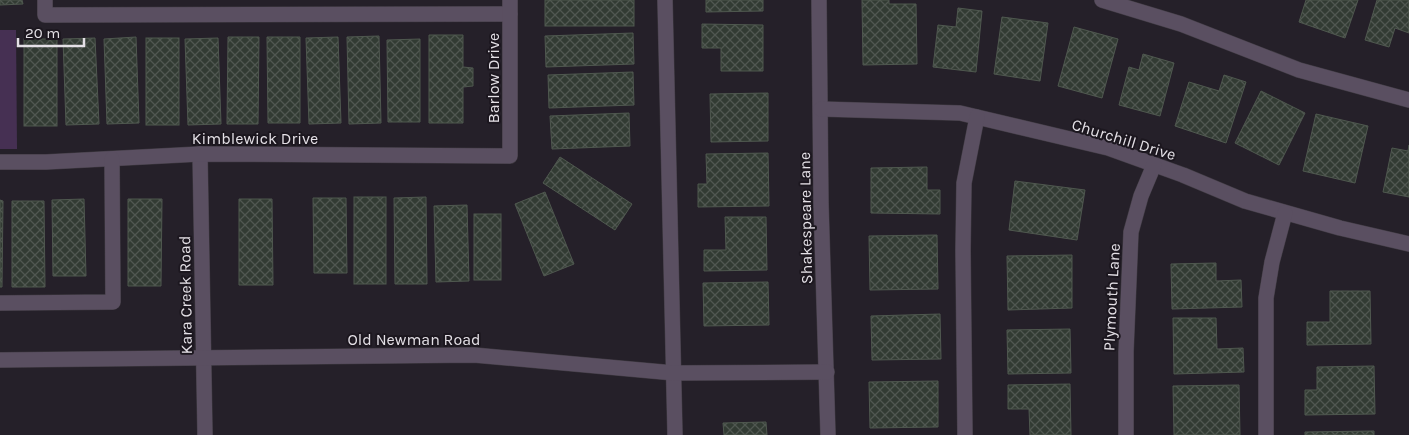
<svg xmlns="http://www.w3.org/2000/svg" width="1409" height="435" viewBox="0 0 1409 435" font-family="Karla,sans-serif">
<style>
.green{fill:#463053}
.building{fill:url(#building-cross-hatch);stroke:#4f584f}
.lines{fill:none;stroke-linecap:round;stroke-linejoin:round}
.minor-casing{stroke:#403b43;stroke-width:16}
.minor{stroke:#5a4f61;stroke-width:15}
.labels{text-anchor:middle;stroke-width:4;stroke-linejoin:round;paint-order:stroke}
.street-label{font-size:16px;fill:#e4e0e6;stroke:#1c171f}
</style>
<defs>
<pattern id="building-cross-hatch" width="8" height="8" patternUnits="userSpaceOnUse" patternTransform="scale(1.25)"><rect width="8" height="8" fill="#323b33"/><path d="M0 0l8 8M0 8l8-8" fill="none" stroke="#505751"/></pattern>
</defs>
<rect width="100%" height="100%" fill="#252029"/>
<polygon class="green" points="0,30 16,30 17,149 0,149"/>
<g class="building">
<polygon points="0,0 22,0 23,4 0,5"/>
<rect x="545" y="0" width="89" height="26"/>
<polygon points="706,0 763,0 763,11 706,12"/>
<polygon points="862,0 889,0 889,4 916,4 917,64 863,65"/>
<polygon points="1306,0 1358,0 1345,38 1299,22"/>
<polygon points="1377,0 1409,0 1409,33 1395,28 1389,47 1365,40"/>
<polygon points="958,8 982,11 976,72 933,67 938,25 956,27"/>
<polygon points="1002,17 1048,23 1040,81 994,74"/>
<polygon points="702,24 763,25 763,71 721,71 721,48 702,48"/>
<polygon points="1074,27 1118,39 1102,98 1058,86"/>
<polygon points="633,33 634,64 546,67 545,36"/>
<polygon points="429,35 463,35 463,67 473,68 473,86 463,87 463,123 429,123"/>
<polygon points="379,36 381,123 349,124 347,37"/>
<polygon points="136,37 139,123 107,124 104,39"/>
<polygon points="228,37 259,37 258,124 227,124"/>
<polygon points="267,37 300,37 300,123 268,123"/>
<polygon points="338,37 341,123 309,124 306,38"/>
<polygon points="95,38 99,124 66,125 63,39"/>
<rect x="146" y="38" width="33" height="87"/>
<polygon points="218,38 221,124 188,125 185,39"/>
<rect x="24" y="39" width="33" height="87"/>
<polygon points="420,39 420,122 388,122 387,40"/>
<polygon points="1143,54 1174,63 1160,116 1119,105 1129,67 1139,70"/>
<polygon points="633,72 634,105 549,108 548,75"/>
<polygon points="1224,75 1246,82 1226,143 1175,126 1189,82 1219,91"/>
<polygon points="1261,91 1305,113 1279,165 1235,143"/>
<polygon points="768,93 768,141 711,142 710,94"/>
<polygon points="629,113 630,146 552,149 550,116"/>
<polygon points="1316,114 1368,126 1355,183 1303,171"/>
<polygon points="1409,145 1409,197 1383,192 1392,148 1408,151"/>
<polygon points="768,153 769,206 698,207 698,184 707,184 706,154"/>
<polygon points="560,157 632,204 615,230 543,183"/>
<polygon points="927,167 927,190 940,190 940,214 871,213 871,168"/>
<polygon points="1015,181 1085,190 1077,240 1009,230"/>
<polygon points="545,192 574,264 544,276 515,204"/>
<rect x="354" y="197" width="32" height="87"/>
<polygon points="426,197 427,284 395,284 394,198"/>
<polygon points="313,198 346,198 347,273 314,273"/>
<polygon points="84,199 86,276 53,276 52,200"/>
<polygon points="128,199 162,199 161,286 128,286"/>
<polygon points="239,199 272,199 273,285 239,285"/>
<polygon points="0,200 3,201 2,287 0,287"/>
<polygon points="12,201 44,201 45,287 12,287"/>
<polygon points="467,205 469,281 436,282 434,206"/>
<rect x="474" y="214" width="27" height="66"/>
<polygon points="725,217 766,217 767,270 704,271 704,250 726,250"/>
<polygon points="937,235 938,289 870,290 869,236"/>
<polygon points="1072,255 1072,308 1008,310 1007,256"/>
<polygon points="1216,263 1216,281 1241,280 1242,307 1172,309 1171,264"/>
<polygon points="768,282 769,325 704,326 703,283"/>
<polygon points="1330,291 1370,291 1371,344 1307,345 1307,322 1330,322"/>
<polygon points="940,314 941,359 872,360 871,316"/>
<polygon points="1173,318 1216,318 1217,349 1243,348 1244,372 1174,374"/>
<polygon points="1070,329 1071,373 1008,374 1007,330"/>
<polygon points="1374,366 1375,414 1305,415 1305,390 1317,390 1317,367"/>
<polygon points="938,381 938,427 870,428 869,382"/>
<polygon points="1070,384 1071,435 1030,435 1029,409 1008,409 1008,385"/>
<polygon points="1239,385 1240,435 1174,435 1173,386"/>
<polygon points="766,422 767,435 724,435 723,423"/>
<polygon points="1374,431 1374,435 1305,435 1305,432"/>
</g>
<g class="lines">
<g class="minor-casing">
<g id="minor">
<polyline points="45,0 45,15 510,14"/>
<polyline points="665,0 675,435"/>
<polyline points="819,0 821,203 828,435"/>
<polyline points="1102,0 1181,24 1299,70 1409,100"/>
<polyline points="821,109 960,113 1108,148 1183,175 1245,201 1340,228 1409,244"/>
<polyline points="200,154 205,435"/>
<polyline points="0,162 46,162 200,154 510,156 510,0"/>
<polyline points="0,303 113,302 112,159"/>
<polyline points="0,360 474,355 674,373 827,372"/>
<polyline points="965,435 963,250 964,183 977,117"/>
<polyline points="1126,435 1126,352 1131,232 1141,196 1154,165"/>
<polyline points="1266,435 1266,298 1272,262 1285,213"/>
</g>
</g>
<use href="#minor" class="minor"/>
</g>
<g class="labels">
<g class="street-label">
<text transform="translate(493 78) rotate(-90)" y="6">Barlow Drive</text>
<text x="255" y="144">Kimblewick Drive</text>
<text transform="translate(1124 139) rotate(17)" y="6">Churchill Drive</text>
<text transform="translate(805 218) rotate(-91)" y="6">Shakespeare Lane</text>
<text transform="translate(185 295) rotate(-91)" y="6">Kara Creek Road</text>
<text transform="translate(1111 297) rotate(-87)" y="6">Plymouth Lane</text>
<text x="414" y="345">Old Newman Road</text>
</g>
</g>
<path d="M18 38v8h66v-8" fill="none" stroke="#e4e0e6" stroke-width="2.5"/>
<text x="25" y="38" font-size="15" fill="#e4e0e6" stroke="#1c171f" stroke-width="4" paint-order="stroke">20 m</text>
</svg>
